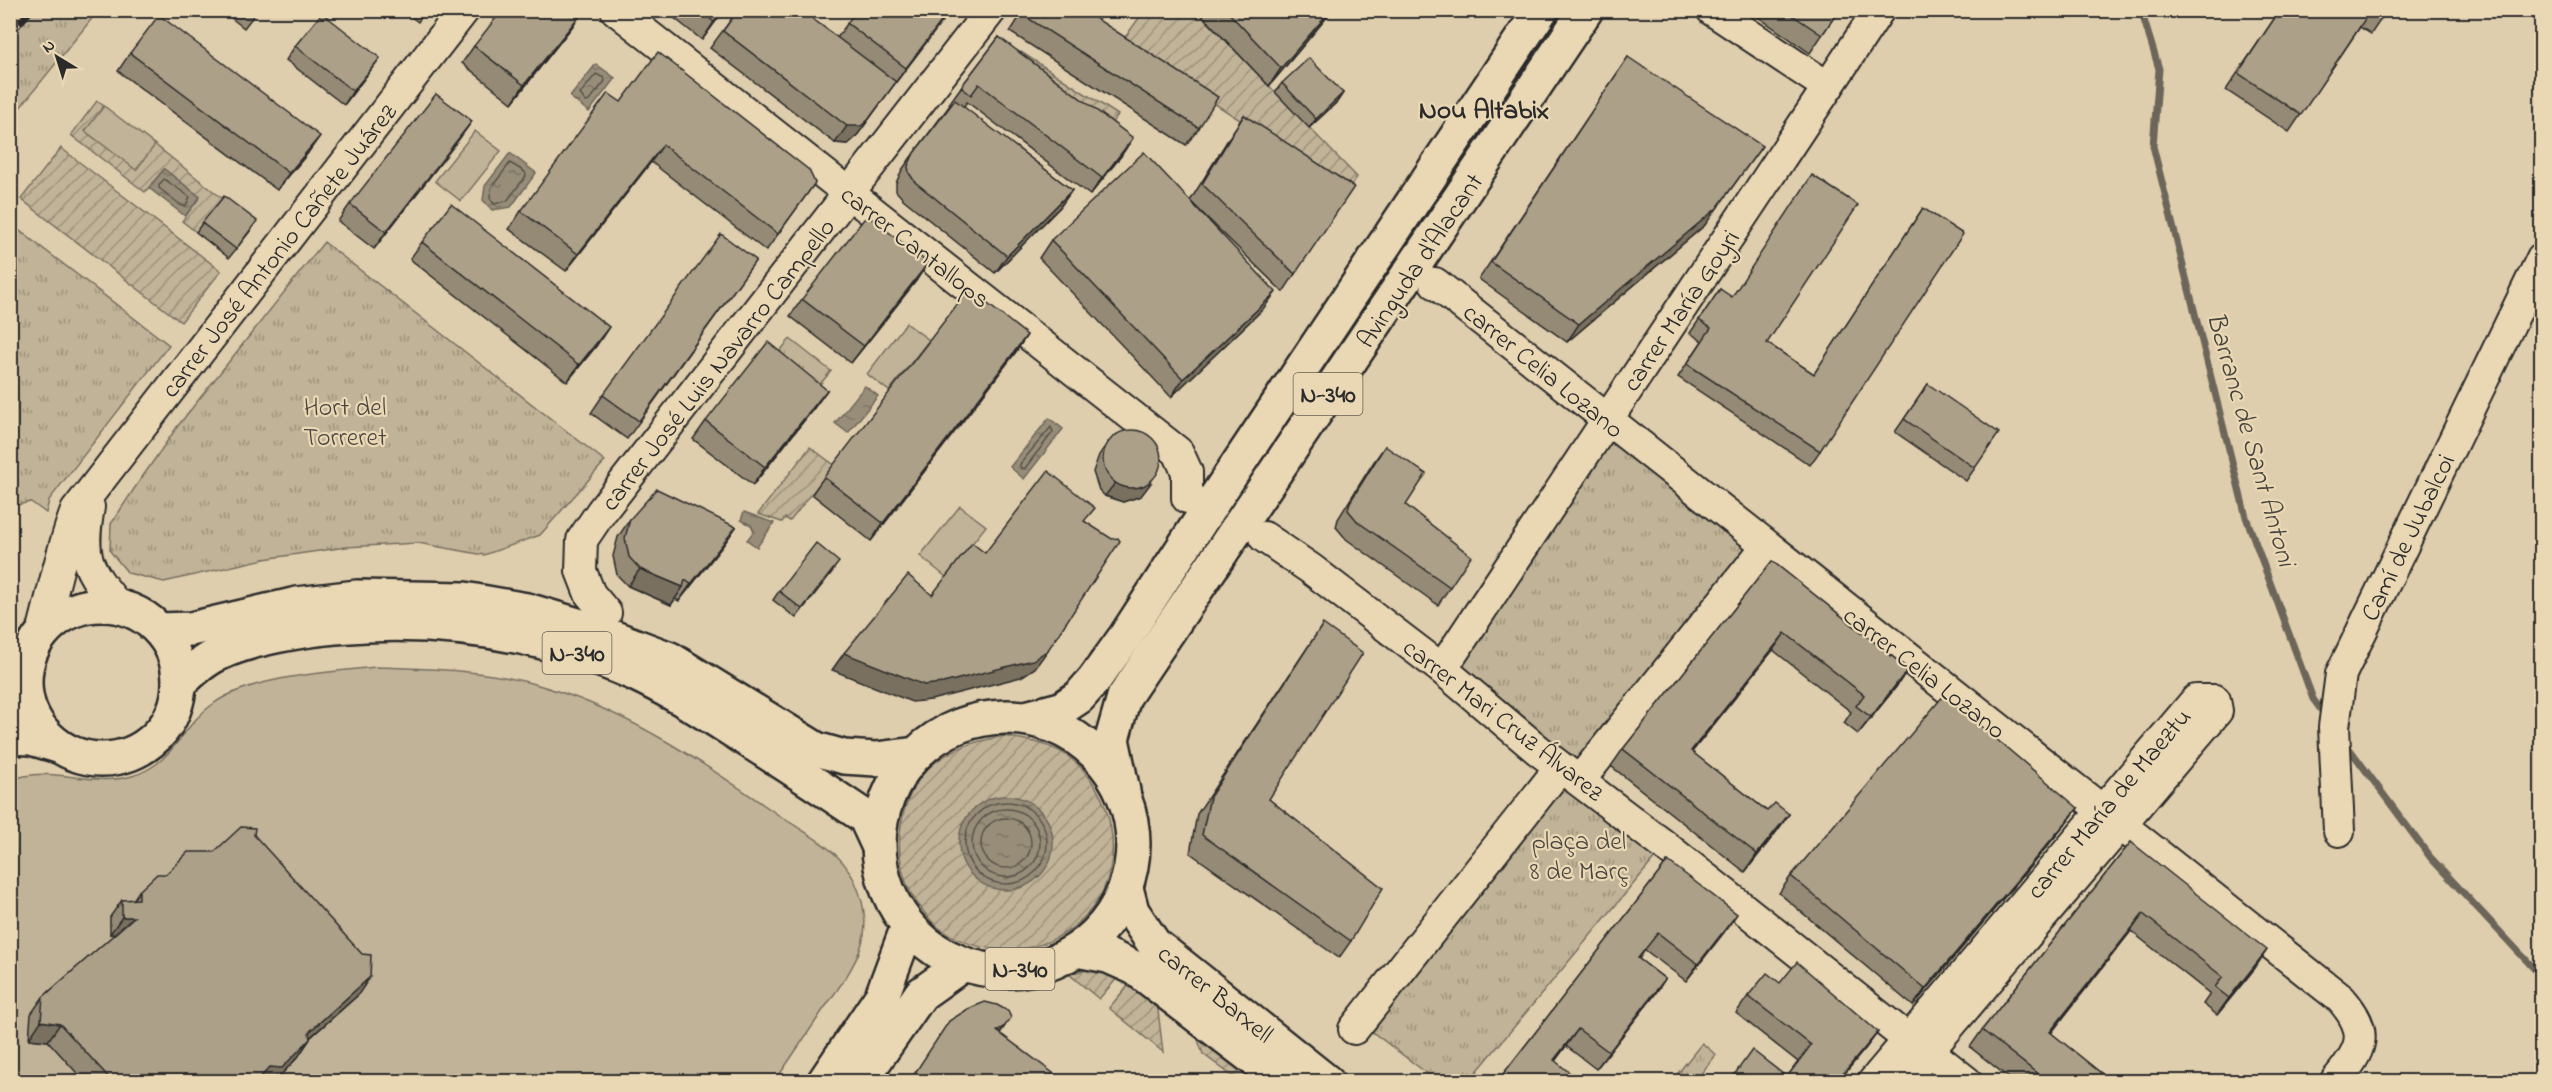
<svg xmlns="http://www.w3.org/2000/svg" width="2552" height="1092" viewBox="0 0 2552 1092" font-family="'Indie Flower',sans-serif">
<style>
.grass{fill:url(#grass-tufts);stroke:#766f61;stroke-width:1.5}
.garden{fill:url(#garden-furrows);stroke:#766f61;stroke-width:1.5}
.pitch{fill:#c1b397;stroke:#766f61;stroke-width:1.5}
.water{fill:url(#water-ripples);stroke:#6c665a;stroke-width:1.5}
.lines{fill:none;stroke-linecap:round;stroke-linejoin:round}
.shore{stroke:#57524a;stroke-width:1.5}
.stream{stroke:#6c665a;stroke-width:7}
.minor-casing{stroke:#2b2b2b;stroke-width:34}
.major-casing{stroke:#2b2b2b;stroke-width:38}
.highway-casing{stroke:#2b2b2b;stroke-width:38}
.minor{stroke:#ead8b5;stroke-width:30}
.major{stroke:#ead8b5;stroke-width:33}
.highway{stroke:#ead8b5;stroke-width:33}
.rail-casing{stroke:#2b2b2b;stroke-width:7}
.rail{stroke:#ead8b5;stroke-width:4.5;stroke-dasharray:14;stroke-linecap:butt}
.wall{fill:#958a75;stroke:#2b2b2b;stroke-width:1.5}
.shaded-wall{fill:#79705f;stroke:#2b2b2b;stroke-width:1.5}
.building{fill:#ada088;stroke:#2b2b2b;stroke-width:1.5}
.labels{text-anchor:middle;stroke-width:4.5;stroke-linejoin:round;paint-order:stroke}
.shield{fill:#ead8b5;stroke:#645f54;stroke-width:1.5}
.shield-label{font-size:24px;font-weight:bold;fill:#2b2b2b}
.street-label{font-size:26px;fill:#2b2b2b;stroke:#ead8b5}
.park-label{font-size:26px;fill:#494641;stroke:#ead8b5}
.neighbourhood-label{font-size:27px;font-weight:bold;fill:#2b2b2b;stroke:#ead8b5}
.water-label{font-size:27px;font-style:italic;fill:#46443e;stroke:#ead8b5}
</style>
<defs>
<pattern id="grass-tufts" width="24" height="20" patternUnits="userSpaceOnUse" patternTransform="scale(1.5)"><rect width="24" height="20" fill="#c1b397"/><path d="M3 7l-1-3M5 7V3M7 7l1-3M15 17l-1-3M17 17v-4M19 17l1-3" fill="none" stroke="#9d927b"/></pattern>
<pattern id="garden-furrows" width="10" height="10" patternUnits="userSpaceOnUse" patternTransform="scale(1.5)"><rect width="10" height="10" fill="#c1b397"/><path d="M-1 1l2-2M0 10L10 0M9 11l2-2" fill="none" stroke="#9d927b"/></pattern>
<pattern id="water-ripples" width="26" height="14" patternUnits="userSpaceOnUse" patternTransform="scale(1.5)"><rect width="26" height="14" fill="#988d79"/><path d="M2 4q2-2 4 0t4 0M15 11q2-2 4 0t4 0" fill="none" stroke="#7c7363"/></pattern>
</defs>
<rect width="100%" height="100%" fill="#dfcead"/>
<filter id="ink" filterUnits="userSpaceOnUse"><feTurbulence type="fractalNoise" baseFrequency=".0167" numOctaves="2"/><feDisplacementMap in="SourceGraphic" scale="12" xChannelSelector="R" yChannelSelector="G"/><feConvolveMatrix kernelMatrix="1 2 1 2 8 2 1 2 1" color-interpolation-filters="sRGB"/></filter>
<g filter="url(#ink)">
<g class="grass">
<polygon points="11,10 98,11 11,119 10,11"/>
<polygon points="11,224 169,345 49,500 46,513 31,502 11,506"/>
<polygon points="324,242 605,461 540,535 484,555 418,543 346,547 264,559 164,582 128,573 110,551 111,524 136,486 177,427"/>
<polygon points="790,339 831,371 816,389 775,357"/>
<polygon points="1607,420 1766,547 1580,780 1665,846 1469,1081 1437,1081 1370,1030 1568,772 1442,669"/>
<polygon points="1702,1043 1716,1055 1695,1081 1680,1081 1675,1077"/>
</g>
<g class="garden">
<polygon points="1144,11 1197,11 1357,177 1348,190 1121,43"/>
<polygon points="1555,11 1571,11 1119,688 1107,681"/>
<polygon points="1021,52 1118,115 1102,134 1011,65"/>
<polygon points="97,101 104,106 86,131 154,144 223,199 196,232 182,221 200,197 164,169 145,192 71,135"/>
<polygon points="61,148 221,271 181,322 21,199"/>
<polygon points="810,447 834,465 790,521 785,518 782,522 758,514"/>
<path d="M1004,736C1027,740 1050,743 1069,757C1113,790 1128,861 1093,907C1055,956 989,963 939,928C932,923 926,915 921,908C887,869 894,792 937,761C959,745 978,741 1004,736Z"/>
<polygon points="1085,970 1097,970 1120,975 1099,999 1069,974"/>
<polygon points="1130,983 1157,1002 1163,1052 1109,1008"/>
<polygon points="1193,1026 1265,1081 1239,1081 1203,1054"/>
</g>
<g class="pitch">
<polygon points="104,106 155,145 136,170 85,131"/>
<polygon points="475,131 501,151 461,201 435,181"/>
<polygon points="906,323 929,340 889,391 867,374"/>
<polygon points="960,506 986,526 946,577 920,556"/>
<path d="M377,667C435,669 493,670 548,688C633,714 705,764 777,814C796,827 820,839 837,856C856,874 868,908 864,935C859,963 839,987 823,1010C807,1034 791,1058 775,1081L11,1082V780C51,764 91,788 132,776C174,764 181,726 213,704C251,676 331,672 377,667Z"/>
</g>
<g class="water">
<polygon points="596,64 615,78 589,112 570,97"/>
<polygon points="510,153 536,173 511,207 492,210 483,200 485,186"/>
<polygon points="164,169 200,197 185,216 149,188"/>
<polygon points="865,386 878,396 848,433 835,423"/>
<polygon points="1049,418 1063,429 1024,479 1010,467"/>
<polygon points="744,512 774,523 757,547 747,540 754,531 751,525 741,520"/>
<circle cx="1006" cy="843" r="47"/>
</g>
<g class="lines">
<g class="shore">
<polygon points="596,74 604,78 605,81 589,101 586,102 580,94"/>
<polygon points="510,163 525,172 526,176 507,201 494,204 490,198 491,188"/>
<polygon points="164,179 190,197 186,206 182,206 159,188 159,185"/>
<polygon points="1051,427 1053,432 1025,468 1021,469 1020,464"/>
<circle cx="1006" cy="843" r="41"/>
<circle cx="1006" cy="843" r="34"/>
<circle cx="1006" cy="843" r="25"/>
</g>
<g class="stream">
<polyline points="2141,10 2159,69 2153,146 2246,517 2313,699 2327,718"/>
<polyline points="2346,744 2430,857 2542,977"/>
</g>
<g class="minor-casing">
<g id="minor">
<polyline points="616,10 1178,452 1187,472 1187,498"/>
<polyline points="1712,10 1828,87"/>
<path d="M1435,283L2341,999C2371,1033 2362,1050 2335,1082"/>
<path d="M89,507C80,557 86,568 118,606"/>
<polyline points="1264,537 1311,569 1442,669 1538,750 1665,846 1909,1040"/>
<polyline points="606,613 590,594 581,571 582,540 601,512 991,10"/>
<path d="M42,633C53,592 61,550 76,511L464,10"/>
<polyline points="1442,669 1879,10"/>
<polyline points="1580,780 1766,547"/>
<polyline points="2339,831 2334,727 2341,674 2542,258"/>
<polyline points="1354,1029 1551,779"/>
<polyline points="1928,1051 1967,1082"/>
<polyline points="1873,1082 2196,700 2215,700 2217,711 1902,1082"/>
</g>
</g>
<g class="major-casing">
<g id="major">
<polyline points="1126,888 1132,911 1154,944 1327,1082"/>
<polyline points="1077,950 1108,956 1135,968 1284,1082"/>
<polyline points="824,1082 882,996 908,926"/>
<polyline points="860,1082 921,994 959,967"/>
</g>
</g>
<g class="highway-casing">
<g id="highway">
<circle cx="102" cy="682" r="77"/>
<polyline points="159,630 191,629 297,604 357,597 464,599 527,610 588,628 670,659 816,749 844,757 876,759 916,754"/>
<path d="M180,683C192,671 204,660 220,653C250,639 301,630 335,627C437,618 539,632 633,673C672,691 707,714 743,737C784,763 825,790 865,817L878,845"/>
<circle cx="1006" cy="844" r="127"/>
<polyline points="1026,718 1061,709 1079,697 1094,680 1125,637 1214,500 1541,10"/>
<polyline points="10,737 31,738 58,746"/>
<polyline points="1123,791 1112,739 1124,697 1586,10"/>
</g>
</g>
<use href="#minor" class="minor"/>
<use href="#major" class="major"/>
<use href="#highway" class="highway"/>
<g class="rail-casing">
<polyline id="rail" points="10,34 31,10"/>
</g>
<use href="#rail" class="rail"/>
</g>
<g class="wall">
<polygon points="221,10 258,10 244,28"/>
<polygon points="402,10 427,10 418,22"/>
<polygon points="664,10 724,10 702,40"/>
<polygon points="738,10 837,38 857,10 951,10 893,86 856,137 848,144 835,143 710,48"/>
<polygon points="1024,10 1083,10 1199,128 1186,145 1010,32"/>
<polygon points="1197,10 1333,10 1269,86"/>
<polygon points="1748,10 1839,10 1810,53"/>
<polygon points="2280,10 2387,10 2371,34 2360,27 2289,132 2226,90"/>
<polygon points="575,23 512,103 462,63 474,46"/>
<polygon points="999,37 1121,156 1090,195 967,102 963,107 1072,190 1060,207 995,273 903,199 896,191 896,183 902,170 914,153 950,105 949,104 961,87"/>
<polygon points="295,46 370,71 344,105 286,60"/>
<polygon points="130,53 308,153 277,190 118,71"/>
<polygon points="1628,57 1705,225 1567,342 1479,279"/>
<polygon points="1282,83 1343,93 1337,102 1309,128 1275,92"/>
<polygon points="621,102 815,183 766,251 651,162 566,271 509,229 521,211"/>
<polygon points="1244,115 1295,274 1283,292 1190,201 1232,133"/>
<polygon points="472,121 459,139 374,249 338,221 350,204"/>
<polygon points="1923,208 1820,451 1810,465 1678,377 1702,341 1690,333 1720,289 1767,343 1814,374"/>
<polygon points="202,223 251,230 229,258 196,232"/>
<polygon points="1051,240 1263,309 1171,397 1039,258"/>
<polygon points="422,242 597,345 567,382 410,259"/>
<polygon points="756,260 627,439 591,413 603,395"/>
<polygon points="916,281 851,363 790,316 802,299"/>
<polygon points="1027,335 1015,353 871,541 812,494 824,477"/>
<polygon points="1928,384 1975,468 1966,481 1895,432"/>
<polygon points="827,390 814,408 753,485 693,439 706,421"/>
<polygon points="1108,442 1141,496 1123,502 1105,496 1099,490 1093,472 1099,455"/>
<polygon points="1385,446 1406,505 1450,587 1438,605 1346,539 1336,527 1338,519 1373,463"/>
<polygon points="630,519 736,527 724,544 679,601 675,599 671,605 628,586 617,575 613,556 618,537"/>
<polygon points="1772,561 1908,669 1896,687 1858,734 1844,723 1851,712 1773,650 1692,752 1767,811 1789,814 1777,831 1745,872 1611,766 1623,749"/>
<polygon points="833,571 796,618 773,600 779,591"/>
<polygon points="1323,624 1269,799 1351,941 1339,958 1190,853 1197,814"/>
<polygon points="2078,808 2065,825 1913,1006 1779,893 1791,876"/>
<polygon points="254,835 358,995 310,1038 310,1039 298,1057 274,1082 85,1082 48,1041 29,1039 31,1014 43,997 115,934 110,934 110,917 122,900 133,900 139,891 166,874"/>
<polygon points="2131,842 2255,968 2217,1015 2203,1004 2210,994 2131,931 2051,1033 2112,1082 2014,1082 1970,1047 1982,1030"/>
<polygon points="1668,861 1725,931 1686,981 1645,950 1639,959 1665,979 1653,997 1596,1069 1566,1046 1555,1061 1497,1082"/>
<polygon points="1780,983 1878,1032 1865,1049 1787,1077 1798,1062 1736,1013 1748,996"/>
</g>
<g class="shaded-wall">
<polygon points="584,10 575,23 512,103 524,85"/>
<polygon points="723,10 724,10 702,40 714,22"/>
<polygon points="950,10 951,10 893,86 906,68"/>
<polygon points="1331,10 1333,10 1269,86 1281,68"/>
<polygon points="380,58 370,71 344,105 353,91"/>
<polygon points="896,82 856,137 848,144 835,143 847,126"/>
<polygon points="1343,93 1337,102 1309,128 1316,119"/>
<polygon points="472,121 459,139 374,249 386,232"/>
<polygon points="320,136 308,153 277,190 289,173"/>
<polygon points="1133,138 1121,156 1090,195 1102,178"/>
<polygon points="663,145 651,162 566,271 578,254"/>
<polygon points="1762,146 1705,225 1567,342 1579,324"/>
<polygon points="1072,190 1060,207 995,273 1007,256"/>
<polygon points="928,263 916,281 851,363 864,346"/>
<polygon points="1276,292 1263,309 1171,397 1183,379"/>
<polygon points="609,327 597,345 567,382 579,365"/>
<polygon points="1027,335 1015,353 871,541 883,523"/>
<polygon points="827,390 814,408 753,485 765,467"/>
<polygon points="1115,483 1151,483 1141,496 1123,502 1105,496"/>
<polygon points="736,527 724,544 679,601 691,584"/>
<polygon points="640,569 683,587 671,605 628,586"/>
<polygon points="1785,633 1773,650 1679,768 1691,751"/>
<polygon points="1048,650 1035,668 1021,677 931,700 912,702 832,670 844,653"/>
<polygon points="1908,669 1896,687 1858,734 1871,717"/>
<polygon points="2078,808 2065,825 1913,1006 1925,989"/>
<polygon points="1789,814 1777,831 1745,872 1757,854"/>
<polygon points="1737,914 1725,931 1686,981 1698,964"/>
<polygon points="2143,914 2131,931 2038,1050 2050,1032"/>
<polygon points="122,917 134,917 122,935 110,934"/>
<polygon points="2267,950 2255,968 2217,1015 2229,998"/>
<polygon points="370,977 358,995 297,1049 309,1032"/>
<polygon points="1665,979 1653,997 1596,1069 1609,1052"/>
<polygon points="41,1021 60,1024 48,1041 29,1039"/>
<polygon points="1005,1026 993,1044 997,1031"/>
<polygon points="1578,1029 1566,1046 1542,1078 1554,1060"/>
<polygon points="1878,1032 1865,1049 1838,1082 1836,1082"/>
<polygon points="310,1039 298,1057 274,1082 256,1082 270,1067"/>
</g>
<g class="building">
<polygon points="247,10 256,10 253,15"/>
<polygon points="502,10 584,10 524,85 474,46"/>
<polygon points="699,10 723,10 714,22"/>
<polygon points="738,10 801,10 896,82 868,120 861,126 847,126 723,31"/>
<polygon points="857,10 950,10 906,68 847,23"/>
<polygon points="1025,10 1083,10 1218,97 1199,128 1023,15"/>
<polygon points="1226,10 1331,10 1281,68"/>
<polygon points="1785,10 1839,10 1822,35"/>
<polygon points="2280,10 2371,10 2301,115 2238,73"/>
<polygon points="2374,10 2387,10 2383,16"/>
<polygon points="322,13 380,58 353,91 295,46"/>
<polygon points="159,15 320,136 289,173 130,53"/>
<polygon points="999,37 1133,138 1102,178 979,84 971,95 961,87"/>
<polygon points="658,52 809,170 815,183 778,234 663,145 578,254 521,211 608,93 621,102"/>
<polygon points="1628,57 1762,146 1717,208 1579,324 1491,262"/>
<polygon points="1309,58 1343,93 1316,119 1282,83"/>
<polygon points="436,94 472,121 386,232 350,204"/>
<polygon points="955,100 1072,190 1007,256 915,182 909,173 908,166 914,153"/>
<polygon points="1244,115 1354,187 1295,274 1202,184"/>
<polygon points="1144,152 1276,292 1183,379 1051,240"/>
<polygon points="1812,175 1858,205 1767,343 1814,374 1923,208 1963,234 1820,451 1687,364 1711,328 1699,320 1720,289 1732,297"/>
<polygon points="224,196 257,221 236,249 202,223"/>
<polygon points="451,204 609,327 579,365 422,242"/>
<polygon points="864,219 872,219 928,263 864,346 802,299"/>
<polygon points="721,234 756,260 639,421 603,395"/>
<polygon points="969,289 1027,335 883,523 824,477"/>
<polygon points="768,342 827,390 765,467 706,421"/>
<polygon points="1928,384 1999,433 1975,468 1904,419"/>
<circle cx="1132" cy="459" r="29"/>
<polygon points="1385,446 1426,474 1406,505 1471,556 1450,587 1358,522 1348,510 1350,502"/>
<polygon points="1048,471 1095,508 1084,521 1112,539 1118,538 1120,541 1048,650 1033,660 943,683 924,685 844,653 908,575 932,595 972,543 985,553"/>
<polygon points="657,489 736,527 691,584 685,580 683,587 640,569 629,557 625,538 630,519"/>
<polygon points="816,543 839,562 802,609 779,591"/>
<polygon points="1772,561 1908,669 1871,717 1856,706 1864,695 1785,633 1691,751 1767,811 1775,803 1789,814 1757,854 1623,749"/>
<polygon points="12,598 19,604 10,613 10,600"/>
<polygon points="1323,624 1363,653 1269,799 1383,888 1351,941 1202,835 1210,797"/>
<polygon points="1944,695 2078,808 1925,989 1791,876"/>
<polygon points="241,827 255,828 254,835 362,954 371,955 370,977 309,1032 310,1039 282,1068 270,1067 256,1082 113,1082 60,1024 41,1021 43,997 134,917 122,917 122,900 139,899 139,891 157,874 166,874 188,852 214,852"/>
<polygon points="2131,842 2267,950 2229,998 2215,987 2223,977 2143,914 2050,1032 2112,1082 2048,1082 1982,1030"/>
<polygon points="1668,861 1737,914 1698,964 1658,933 1638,958 1665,979 1609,1052 1578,1029 1554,1060 1581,1082 1497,1082"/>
<polygon points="1797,962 1878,1032 1836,1082 1729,1082 1752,1050 1787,1077 1811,1045 1748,996 1767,973 1780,983"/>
<polygon points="985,1002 997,1005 1008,1011 1011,1018 1005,1026 997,1031 1065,1082 909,1082 949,1021 968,1009"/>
</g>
</g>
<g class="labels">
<g class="shield">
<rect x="1293.5" y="373" width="69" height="42" rx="4.5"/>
<rect x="542.5" y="632" width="69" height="42" rx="4.5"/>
<rect x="985.5" y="948" width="69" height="42" rx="4.5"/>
</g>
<g class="shield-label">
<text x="1328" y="402">N-340</text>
<text x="577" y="661">N-340</text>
<text x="1020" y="977">N-340</text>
</g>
<g class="street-label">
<text transform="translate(916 246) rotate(38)" y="9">carrer Cantallops</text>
<text transform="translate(278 250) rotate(-52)" y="9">carrer José Antonio Cañete Juárez</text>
<text transform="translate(1419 260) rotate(-56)" y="9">Avinguda d'Alacant</text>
<text transform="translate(1680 310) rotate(-56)" y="9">carrer María Goyri</text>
<text transform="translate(717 364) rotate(-52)" y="9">carrer José Luis Navarro Campello</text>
<text transform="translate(1544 370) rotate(39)" y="9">carrer Celia Lozano</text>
<text transform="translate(2407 537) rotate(-64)" y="9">Camí de Jubalcoi</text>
<text transform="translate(1925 672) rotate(38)" y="9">carrer Celia Lozano</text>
<text transform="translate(1504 719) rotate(38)" y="9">carrer Mari Cruz Álvarez</text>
<text transform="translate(2108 803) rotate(-50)" y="9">carrer María de Maeztu</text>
<text transform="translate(1216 993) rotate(39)" y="9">carrer Barxell</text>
</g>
<g class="park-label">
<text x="345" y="415">Hort del<tspan x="345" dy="30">Torreret</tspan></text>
<text x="1579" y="849">plaça del<tspan x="1579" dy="30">8 de Març</tspan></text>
</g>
<g class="neighbourhood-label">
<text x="1484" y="118">Nou Altabix</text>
</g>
<g class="water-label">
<text transform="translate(2252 439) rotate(74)" y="9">Barranc de Sant Antoni</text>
</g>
</g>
<rect width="2552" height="1092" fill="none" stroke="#ead8b5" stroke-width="36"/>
<rect x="18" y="18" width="2516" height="1056" fill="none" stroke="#2b2b2b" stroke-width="2" filter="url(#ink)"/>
<g transform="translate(57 57) rotate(322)" stroke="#ead8b5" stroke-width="4.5" paint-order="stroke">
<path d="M0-4.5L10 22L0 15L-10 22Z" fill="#2b2b2b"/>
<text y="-9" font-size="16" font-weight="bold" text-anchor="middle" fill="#2b2b2b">N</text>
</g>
</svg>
